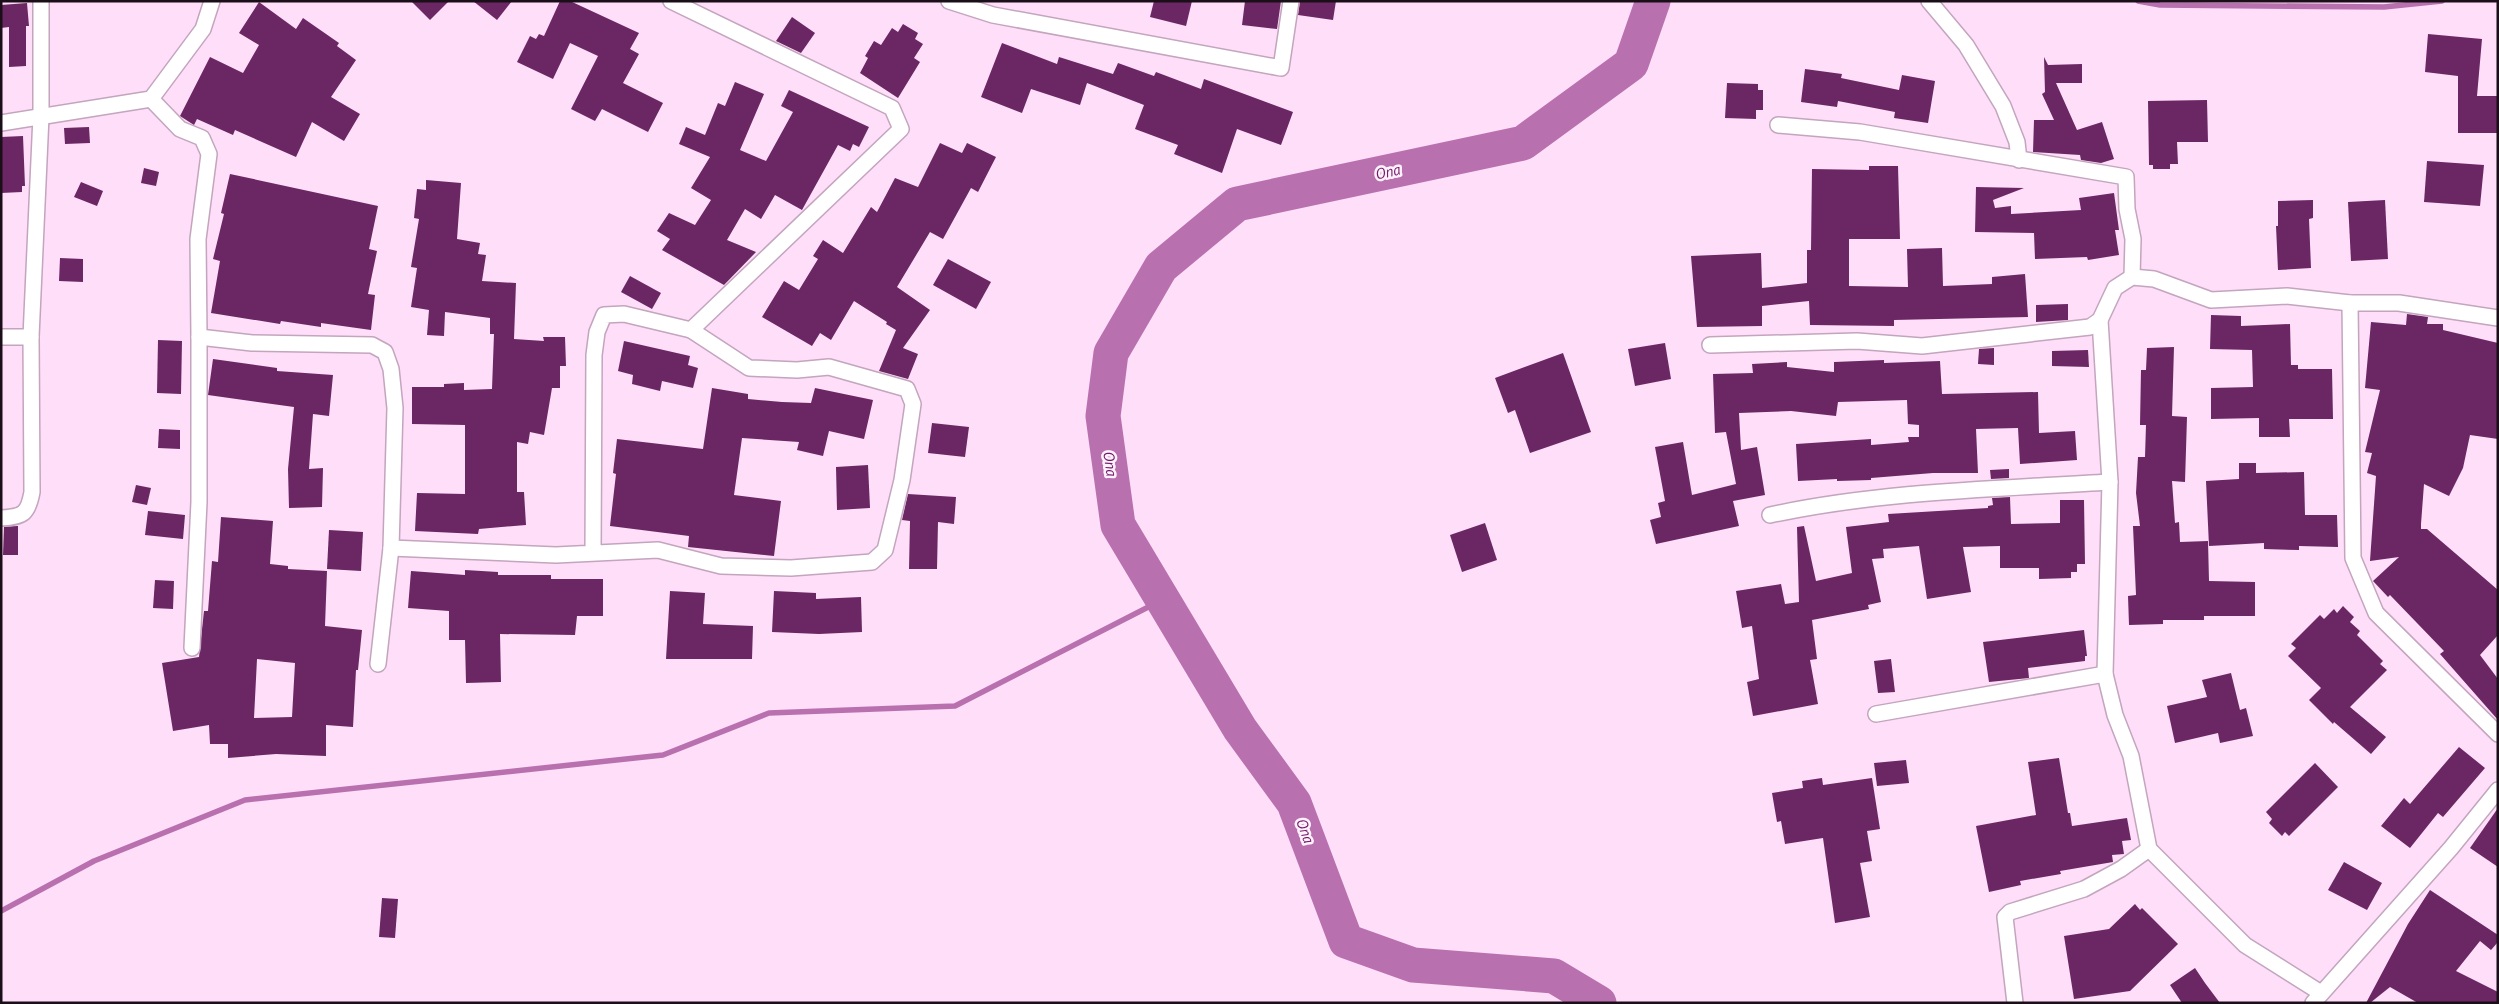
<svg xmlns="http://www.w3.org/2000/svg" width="2499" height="1004" viewBox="0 0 2499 1004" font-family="'PT Sans',sans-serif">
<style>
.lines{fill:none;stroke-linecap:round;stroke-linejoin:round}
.stream{stroke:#b970ae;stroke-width:5.5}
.river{stroke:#b970ae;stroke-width:35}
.building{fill:#6b2763;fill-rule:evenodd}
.minor-casing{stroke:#c3a5be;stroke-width:18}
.minor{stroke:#fff;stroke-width:15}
.labels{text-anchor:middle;stroke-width:5;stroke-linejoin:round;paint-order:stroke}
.water-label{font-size:15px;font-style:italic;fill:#72196a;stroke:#fff2fc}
</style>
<rect width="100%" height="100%" fill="#fedef8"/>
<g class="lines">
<g class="stream">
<polyline points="2138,1 2160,5 2384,7 2442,1"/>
<polyline points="1,911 94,861 245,800 663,755 769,713 955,706 1162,600"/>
</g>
<polyline class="river" points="1599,1003 1554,976 1413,965 1346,941 1294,803 1240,729 1118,525 1103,416 1111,353 1161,267 1237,204 1523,143 1631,64 1653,1"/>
</g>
<g class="building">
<polygon points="411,1 449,1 430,20"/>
<polygon points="473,1 512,1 497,20"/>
<polygon points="560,1 570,1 639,33 630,49 639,54 623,83 663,103 648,132 602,109 595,121 571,109 598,56 570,43 553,79 517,62 530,36 536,39 539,34 544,36"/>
<polygon points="1154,1 1192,1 1186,26 1150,17"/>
<polygon points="1245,1 1281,1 1277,29 1242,25"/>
<polygon points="1300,1 1336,1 1333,20 1298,15"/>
<polygon points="259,2 296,29 303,18 339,43 337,46 356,60 331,97 360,114 344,141 312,122 296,157 235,130 233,135 197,119 194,125 180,116 210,57 243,73 259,45 239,33"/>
<polygon points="27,3 29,26 26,26 26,66 9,67 9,27 1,28 1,5"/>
<polygon points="792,17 815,33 801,53 776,41"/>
<polygon points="903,24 918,33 915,39 923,44 914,58 920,62 898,98 860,73 868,58 865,56 874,41 881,45 892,28 898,32"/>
<polygon points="2428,34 2482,39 2477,96 2498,96 2498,133 2458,133 2458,76 2425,72"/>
<polygon points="1002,43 1057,64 1059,57 1113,74 1118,63 1154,76 1156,72 1201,89 1204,79 1293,112 1281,145 1237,129 1222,173 1174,154 1178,145 1135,129 1144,105 1087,83 1080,105 1031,89 1022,113 981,97"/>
<polygon points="2044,57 2048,65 2082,64 2082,83 2056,83 2077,130 2102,122 2114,159 2101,163 2081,160 2080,155 2033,152 2034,120 2054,120 2042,94 2045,92"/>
<polygon points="1805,69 1842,74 1841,78 1899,90 1902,75 1935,81 1928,123 1894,118 1895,112 1838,101 1837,107 1801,102"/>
<polygon points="735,82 764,94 740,150 766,161 793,112 781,106 789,90 869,127 859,147 853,144 850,151 838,145 802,210 775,195 761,219 745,209 727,240 756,252 724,285 662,250 670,239 657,231 669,213 695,225 711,200 691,188 710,157 679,144 686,127 705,135 718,103 725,106"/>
<polygon points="1727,83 1758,84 1758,90 1763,90 1763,110 1756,110 1756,119 1725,118"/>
<polygon points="2207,100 2208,142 2177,142 2178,164 2170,164 2170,169 2153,169 2153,165 2149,165 2148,101"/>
<polygon points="89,127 90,143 65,144 64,128"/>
<polygon points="23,136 25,186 22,186 22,192 1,193 1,137"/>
<polygon points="940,143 962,153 967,143 996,157 978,192 971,188 943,239 930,232 897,287 930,310 903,348 918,354 908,379 879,371 896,330 886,324 887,322 854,301 831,340 820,333 812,346 762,317 784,281 799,290 818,259 813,256 823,240 843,253 871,207 877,212 895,178 918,187"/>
<polygon points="2427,161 2484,165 2480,206 2424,202"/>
<polygon points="1869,166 1898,166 1900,239 1849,239 1849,286 1908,287 1907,249 1942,248 1943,286 1992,284 1992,277 2025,274 2028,317 1894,320 1894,326 1810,325 1809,301 1762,306 1762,326 1697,327 1691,256 1761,253 1762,288 1807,283 1807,250 1811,250 1812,169 1869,170"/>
<polygon points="144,168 159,172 156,186 141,183"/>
<polygon points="230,174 378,206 369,249 377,251 368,294 375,295 371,330 321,323 321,327 281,321 280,324 211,313 220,261 213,259 224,214 221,213"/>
<polygon points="426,180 461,183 457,239 480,243 478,254 486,255 482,281 516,283 514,339 544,341 543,337 565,337 566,366 560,366 560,388 552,388 544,435 530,432 528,444 517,442 517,492 524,492 526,525 479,529 478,534 415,531 417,493 465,494 465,425 412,424 412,387 444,387 444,384 464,383 464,390 492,389 494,334 490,334 490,318 445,312 444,336 427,335 429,310 411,307 417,268 411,267 419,219 414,218 417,189 426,190"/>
<polygon points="81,182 103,191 97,206 74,197"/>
<polygon points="1976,187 2024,188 1993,200 1995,208 2011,206 2011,214 2081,210 2079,198 2114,193 2119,230 2115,230 2119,255 2088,260 2087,257 2035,259 2034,233 1975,232"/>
<polygon points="2313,200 2313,218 2309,219 2311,268 2278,270 2276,226 2278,226 2278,201"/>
<polygon points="2385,200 2388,259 2351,261 2348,202"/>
<polygon points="60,258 83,259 83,282 59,281"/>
<polygon points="948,259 991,282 976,309 933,285"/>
<polygon points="630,276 661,293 652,309 621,292"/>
<polygon points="2068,304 2068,320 2036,322 2036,305"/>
<polygon points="2407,314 2428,317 2427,324 2443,324 2443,330 2498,343 2498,439 2470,435 2463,468 2449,496 2424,484 2421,524 2421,529 2427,529 2498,590 2498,635 2480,655 2498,679 2498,720 2440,654 2444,651 2390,595 2388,597 2373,581 2399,557 2370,561 2376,476 2367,473 2372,453 2365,452 2380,390 2365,388 2371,322 2406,325"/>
<polygon points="2211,315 2241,316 2241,326 2290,324 2291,365 2298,365 2298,369 2332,369 2333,419 2289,419 2290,437 2259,437 2259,418 2211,419 2211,388 2253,387 2252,350 2210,349"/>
<polygon points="158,340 182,341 181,394 157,393"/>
<polygon points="624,341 690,356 688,365 698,368 693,388 662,381 660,391 632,384 633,375 618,371"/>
<polygon points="1665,343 1671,379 1635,386 1628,349"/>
<polygon points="2174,347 2172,416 2187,417 2185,482 2172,481 2175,523 2179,522 2180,542 2208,541 2209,581 2255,582 2255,616 2204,616 2204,620 2163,620 2163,624 2129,625 2128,596 2136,595 2133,526 2140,526 2136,493 2138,457 2145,457 2146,425 2140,425 2141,370 2146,370 2147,348"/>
<polygon points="1994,348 1994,365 1978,364 1979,349"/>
<polygon points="2088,350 2089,367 2052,366 2052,351"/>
<polygon points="1563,353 1591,432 1530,453 1515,410 1508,413 1495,378"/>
<polygon points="213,359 277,368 277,371 333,375 329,416 313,414 309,469 323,468 322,507 289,508 288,469 294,407 208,395"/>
<polygon points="1884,360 1884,363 1940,361 1942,394 2038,392 2039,433 2075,431 2077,460 2020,464 2018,428 1976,429 1978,473 1933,473 1871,478 1871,480 1837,481 1837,479 1798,481 1796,444 1871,439 1871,445 1909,442 1908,437 1919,437 1919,425 1908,424 1907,400 1838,402 1836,416 1791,411 1739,413 1741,450 1757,447 1765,495 1733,501 1739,526 1656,544 1650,520 1661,517 1658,503 1665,501 1655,447 1683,442 1692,495 1736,484 1726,432 1715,433 1713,374 1753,373 1752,364 1787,362 1787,367 1834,372 1834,362"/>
<polygon points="712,388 748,394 748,399 782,402 811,403 815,388 873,400 864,439 829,431 823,456 797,450 799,442 742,438 734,495 781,501 774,556 688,547 689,536 610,526 616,474 613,473 617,439 703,449"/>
<polygon points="932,423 969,427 965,457 928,453"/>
<polygon points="159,429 180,430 180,449 158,448"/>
<polygon points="2239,463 2256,463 2256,473 2304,472 2305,515 2337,515 2338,547 2299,546 2299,550 2264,549 2264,543 2209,546 2206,481 2239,479"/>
<polygon points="868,465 870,508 837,510 836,467"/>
<polygon points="2009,469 2009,478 1991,479 1990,470"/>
<polygon points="136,485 151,488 147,505 132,502"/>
<polygon points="908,494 956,497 954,524 938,522 937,569 909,569 910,521 902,520"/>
<polygon points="2010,497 2011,524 2060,523 2060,500 2084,500 2085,564 2077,564 2077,572 2071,572 2071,578 2039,579 2039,568 2000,568 2000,546 1963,547 1971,592 1927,599 1919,546 1883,549 1884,558 1872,559 1881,602 1868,605 1869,609 1812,620 1817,659 1810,660 1818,704 1753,716 1747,682 1759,679 1752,626 1742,628 1736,591 1781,584 1785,604 1799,602 1797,527 1804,526 1816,581 1852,573 1846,527 1889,522 1888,514 1988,508 1988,506 1993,505 1992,498"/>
<polygon points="148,511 185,515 183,539 145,535"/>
<path d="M221,517L273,521L270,564L288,566V569L327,571L325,626L362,630L358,670H356L353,727L326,725V756L276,754L228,758V744H210L209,725L173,731L162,663L199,657L204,611H208L212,561L218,562ZM257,659L295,663L292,717L254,718Z"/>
<polygon points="1485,523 1497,560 1462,572 1450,535"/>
<polygon points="17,526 18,526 18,555 3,555 4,527"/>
<polygon points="329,530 363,532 361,571 327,569"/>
<polygon points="465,570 498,572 498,575 551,575 551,579 603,579 603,616 577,616 575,635 500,634 501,682 466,683 465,640 449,640 449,611 408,608 411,571 465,575"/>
<polygon points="155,580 174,581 173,609 153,608"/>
<polygon points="670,591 705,593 703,624 753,626 752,659 666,659"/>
<polygon points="774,591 816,593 816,599 861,597 862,632 819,634 772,632"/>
<polygon points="2343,606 2354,617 2350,622 2360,631 2357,635 2383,661 2380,664 2387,670 2350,707 2386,737 2371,754 2334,722 2333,724 2309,700 2321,688 2288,656 2296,648 2291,644 2320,615 2324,619 2334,609 2337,613"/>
<polygon points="2084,630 2087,656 2085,656 2085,661 2028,668 2029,678 1989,682 1983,642"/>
<polygon points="1891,659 1895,692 1878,693 1874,661"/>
<polygon points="2231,673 2240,710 2246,708 2253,736 2220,743 2218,733 2175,743 2167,706 2207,697 2202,680"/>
<polygon points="2459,747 2485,768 2443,817 2438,813 2410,848 2381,826 2404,798 2410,804"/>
<polygon points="2059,758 2068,813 2070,813 2072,826 2127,818 2131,840 2122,841 2124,854 2112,855 2113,862 2060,871 2061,874 2020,881 2021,885 1989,892 1976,826 2036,815 2028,762"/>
<polygon points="1906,760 1909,783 1877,786 1874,763"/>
<polygon points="2315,763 2338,787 2289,836 2285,832 2282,836 2269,823 2272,819 2266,812"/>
<polygon points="1822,778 1823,785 1872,778 1880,829 1867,831 1872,861 1860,863 1870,917 1835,923 1823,838 1785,844 1781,821 1777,822 1772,793 1803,788 1802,781"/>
<polygon points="2498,808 2498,867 2470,848"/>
<polygon points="2344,862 2382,883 2367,910 2328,890"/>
<polygon points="2430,890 2498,935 2498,942 2491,950 2480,941 2456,971 2498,992 2498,1003 2418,1003 2390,987 2370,1003 2366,1003 2408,924"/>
<polygon points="382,898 398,899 395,938 379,937"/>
<polygon points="2135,904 2140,910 2142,908 2178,944 2130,991 2074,999 2064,936 2109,929"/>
<polygon points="2195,968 2205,983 2220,1003 2182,1003 2170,985"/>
</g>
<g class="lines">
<g class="minor-casing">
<g id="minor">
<polyline points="671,1 892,108 901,129 691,330"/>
<polyline points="949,1 993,15 1281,68 1291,1"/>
<polyline points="1929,1 1966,45 2003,106 2017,142 2019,160"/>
<polyline points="151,99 180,129 202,138 209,154 198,239 199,337 252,343 372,345 385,352 391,369 395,408 391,548 378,664"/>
<polyline points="1,123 151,99 203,29 212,1"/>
<polyline points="1778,125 1860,132 2126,177 2127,209 2133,239 2132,277"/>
<polyline points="2350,303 2353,558 2376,613 2498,734"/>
<polyline points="2100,320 2110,482 2105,674 2115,715 2131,756 2149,849 2245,945 2321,993"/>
<polyline points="1,337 31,337"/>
<polyline points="1710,345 1857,341 1922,346 2090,327 2100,320 2115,288 2132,277 2154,279 2211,300 2287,296 2350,303 2399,303 2498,318"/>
<path d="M1770,515C1882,491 1996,489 2110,482"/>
<path d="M1,518C23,517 28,514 32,492L31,337L41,116V1"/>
<polyline points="391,548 556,555 658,550 721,566 791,568 872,562 885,550 902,480 913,404 907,389 829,367 797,370 749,368 691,330 624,314 604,315 597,332 594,355 593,553"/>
<polyline points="192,648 199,502 199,337"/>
<polyline points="1876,714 2105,674"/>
<polyline points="2015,1003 2005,917 2010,912 2084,889 2121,869 2149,849"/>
<polyline points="2313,1003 2451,848 2498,790"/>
</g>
</g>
<use href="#minor" class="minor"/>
</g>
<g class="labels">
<g class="water-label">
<text transform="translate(1388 172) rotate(-12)" y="5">Ona</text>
<text transform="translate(1110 464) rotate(82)" y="5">Ona</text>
<text transform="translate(1305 831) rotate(70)" y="5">Ona</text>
</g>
</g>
<rect width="2499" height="1004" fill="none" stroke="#1a0f18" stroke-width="5"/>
</svg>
